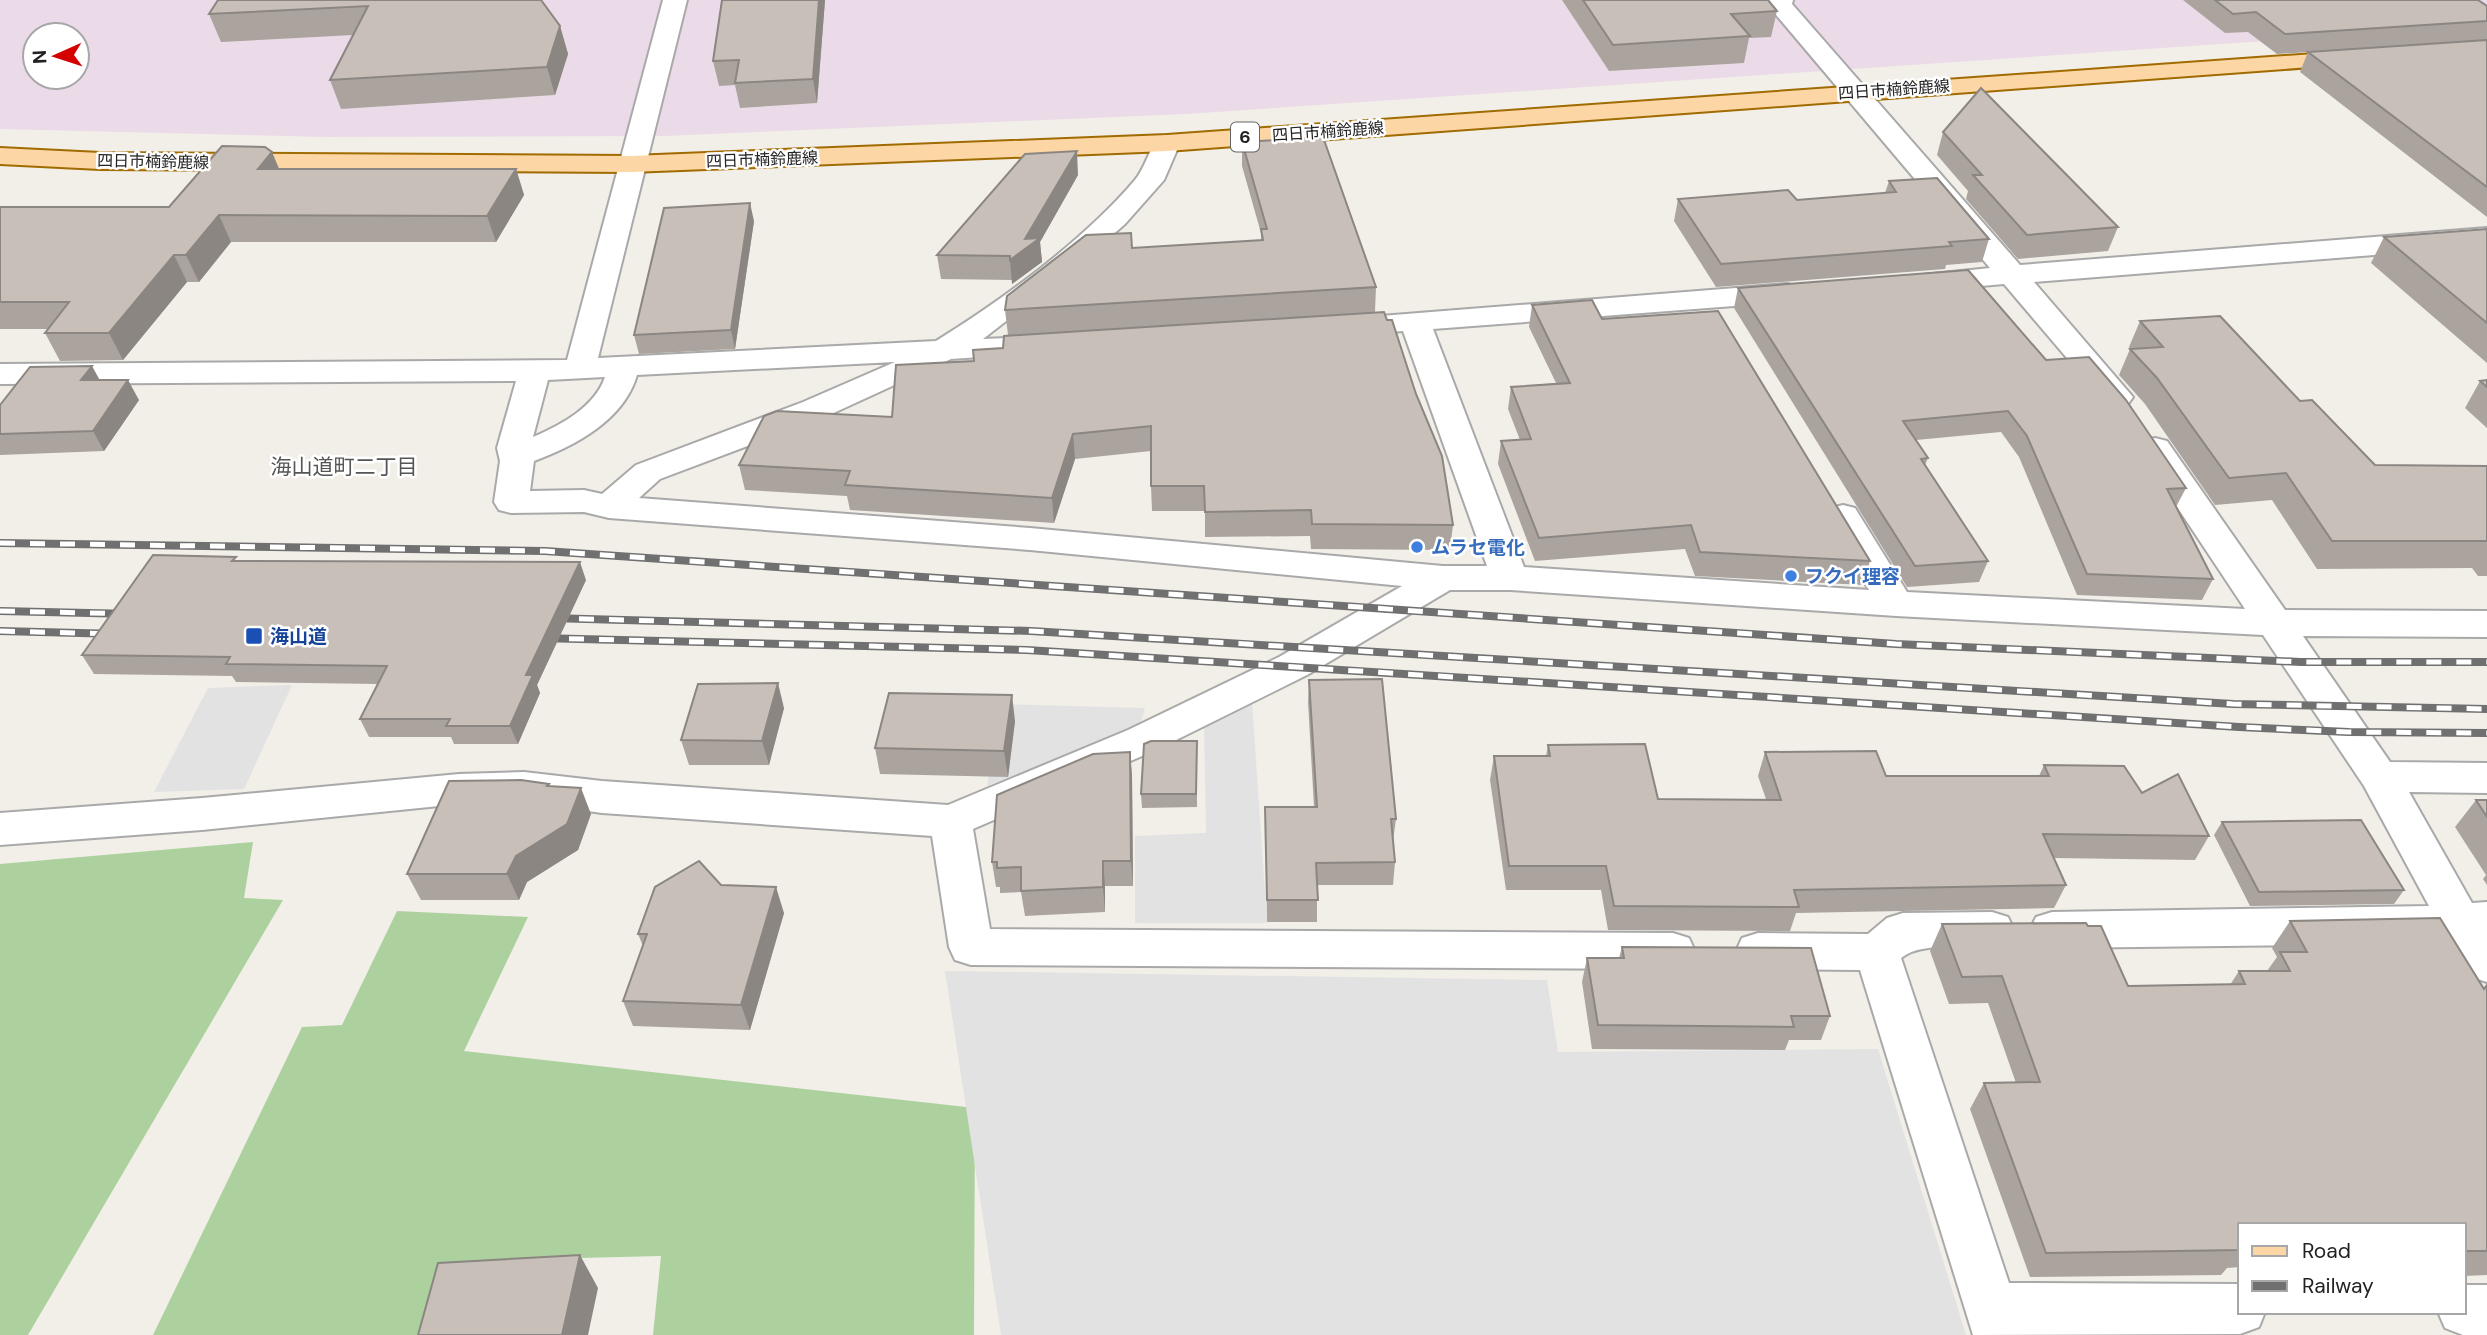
<svg xmlns="http://www.w3.org/2000/svg" width="2487" height="1335" viewBox="0 0 2487 1335" font-family="'DM Sans','Noto Sans JP',sans-serif">
<style>
.industrial{fill:#ebdbe8;fill-rule:evenodd}
.forest{fill:#add19e}
.parking{fill:#e2e2e2}
.lines{fill:none;stroke-linecap:round;stroke-linejoin:round}
.minor-casing{stroke:#a9a9a9;stroke-width:4}
.major-casing{stroke:#a06b00;stroke-width:4}
.minor{fill:#fff;fill-rule:evenodd}
.major{fill:#fcd6a4;fill-rule:evenodd}
.rail-casing{stroke:#707070;stroke-width:8}
.rail{stroke:#fff;stroke-width:5;stroke-dasharray:15;stroke-linecap:butt}
.wall{fill:#aba49e}
.shaded-wall{fill:#8b8681}
.building{fill:#c7bfb8;stroke:#8b8681;stroke-width:2}
.shop-dot{fill:#3f7fe0;stroke:#fff;stroke-width:2.5}
.transit-dot{fill:#1a4fb4;stroke:#fff;stroke-width:2.5}
.labels{text-anchor:middle;stroke-width:5;stroke-linejoin:round;paint-order:stroke}
.far-street-label{font-size:16px;fill:#222;stroke:#fff}
.shield{fill:#fff;stroke:#646464;stroke-width:2}
.shield-label{font-size:18px;font-weight:bold;fill:#222}
.shop-label{font-size:19px;font-weight:bold;fill:#366cbe;stroke:#fff;text-anchor:start}
.transit-label{font-size:19px;font-weight:bold;fill:#164399;stroke:#fff;text-anchor:start}
.neighbourhood-label{font-size:21px;fill:#555;stroke:#fff}
</style>
<rect width="100%" height="100%" fill="#f2efe9"/>
<path class="industrial" d="M0,0H2487V26L1186,114L664,136L325,137L0,129ZM35,35H77V77H35Z"/>
<g class="forest">
<polygon points="253,842 244,898 283,900 28,1335 0,1335 0,864"/>
<polygon points="397,911 528,917 464,1051 975,1108 974,1335 653,1335 661,1256 461,1261 433,1335 153,1335 302,1027 342,1025"/>
</g>
<g class="parking">
<polygon points="292,685 244,789 154,792 208,688"/>
<polygon points="1252,701 1267,923 1135,923 1135,836 1206,833 1204,727"/>
<polygon points="1000,704 1145,708 1139,728 987,786"/>
<polygon points="945,971 1547,980 1558,1052 1878,1049 1966,1335 1001,1335"/>
</g>
<g class="lines">
<g class="minor-casing">
<g id="minor">
<path d="M663,0H687L598,358L936,341C1004,299 1084,240 1135,180C1145,168 1149,150 1158,137L1167,135L1176,137L1180,143L1164,180L1125,224L1077,266L983,339L1030,337L1041,339L1046,346L1041,353L951,359L827,416L660,479L639,498L1030,528L1443,566H1487L1403,331L1341,336L1330,334L1326,327L1330,320L1787,284L1798,287L1802,293L1798,299L1787,302L1433,329L1524,567L1869,590L1825,516L1831,508L1843,505L1855,508L1907,592L2245,609L2138,448L2143,441L2155,438L2167,441L2285,610L2487,611V637L2303,636L2390,762L2487,763V793L2409,792L2472,903L2487,902V982L2471,977L2448,940L2400,944L2052,948L2036,943L2030,930L2036,917L2052,912L2429,906L2364,786L2263,635L1896,616L1510,590H1450L1307,675L1156,750L973,829L990,929L1673,933L1689,938L1695,951L1689,964L1673,969L971,965L955,960L949,947L932,836L602,813L524,802L459,804L202,830L0,845V813L202,798L459,774L524,772L602,781L948,805L1128,730L1279,657L1402,586L1030,550L609,518L584,512L511,513L499,510L494,502L500,461L497,448L516,381L0,384V364L567,360ZM895,362L803,402L636,465L602,494L584,490L530,491L534,461C575,446 624,420 637,375ZM605,377C595,407 561,425 533,437L548,380Z"/>
<polygon points="1769,0 1793,0 1792,4 2020,265 2487,228 2487,246 2034,282 2133,397 2128,404 2117,407 2106,404 2004,284 1924,291 1913,288 1909,282 1913,276 1990,268 1772,10 1768,5"/>
<path d="M1992,912L2008,917L2014,930L2008,943C1976,953 1926,938 1901,958L2009,1283L2240,1284V1312H2265L2259,1327L2240,1334L1973,1335L1860,970L1758,969L1742,964L1736,951L1742,938L1758,933L1868,934L1887,918L1903,913Z"/>
<polygon points="2464,1285 2487,1285 2487,1335 2463,1335 2445,1328 2438,1312 2464,1312"/>
</g>
</g>
<g class="major-casing">
<polygon id="major" points="2357,51 2366,53 2369,58 2366,63 1167,151 631,172 100,169 0,164 0,148 100,153 631,156 1167,135"/>
</g>
<use href="#minor" class="minor"/>
<use href="#major" class="major"/>
<g class="rail-casing">
<g id="rail">
<polyline points="0,543 545,551 1896,644 2301,662 2487,662"/>
<polyline points="0,611 133,614"/>
<polyline points="549,618 1031,631 2233,704 2487,709"/>
<polyline points="0,631 119,634"/>
<polyline points="539,638 1027,650 2239,727 2349,732 2487,733"/>
</g>
</g>
<use href="#rail" class="rail"/>
</g>
<g class="wall">
<polygon points="218,0 541,0 560,26 568,54 555,95 341,109 330,80 353,35 221,42 209,14"/>
<polygon points="722,0 825,0 817,103 740,108 735,85 719,86 713,61"/>
<polygon points="1562,0 1768,0 1777,11 1771,37 1749,38 1744,63 1609,71"/>
<polygon points="2183,0 2478,0 2487,6 2487,217 2300,72 2308,52 2339,50 2277,54 2248,32 2225,33"/>
<polygon points="1943,132 2118,227 2108,251 2018,259 1966,199 1968,191 1937,155"/>
<polygon points="1242,142 1376,287 1375,312 1453,525 1450,550 1311,549 1310,536 1205,537 1205,511 1152,511 1151,486 1151,451 1075,459 1054,523 850,510 847,496 745,490 739,465 892,417 974,361 1003,348 1008,335 1005,310 1132,248 1261,240 1261,233 1242,166"/>
<polygon points="279,169 516,169 524,195 496,242 231,242 199,282 187,282 123,360 60,361 45,333 48,329 0,329 0,207 169,207"/>
<polygon points="1078,175 1040,242 1042,262 1012,284 1012,280 941,279 937,255"/>
<polygon points="1889,181 1989,239 1982,262 1946,265 1945,269 1716,287 1674,221 1678,199 1797,200 1885,193"/>
<polygon points="754,221 735,349 639,354 634,335"/>
<polygon points="2487,229 2487,363 2371,263 2384,237"/>
<polygon points="1738,288 2046,360 2186,488 2176,507 2213,579 2202,600 2077,595 2019,457 2001,432 1916,440 1928,458 1925,465 1988,561 1979,582 1907,587 1734,308"/>
<polygon points="1532,305 1602,319 1870,561 1863,585 1695,576 1685,549 1535,561 1498,464 1501,441 1520,440 1508,409 1511,387 1556,383 1529,327"/>
<polygon points="2140,321 2300,401 2375,465 2487,466 2487,576 2478,576 2472,568 2317,569 2272,500 2215,505 2145,404 2119,375 2130,349 2129,347"/>
<polygon points="100,380 139,400 104,451 0,455 0,405"/>
<polygon points="2487,380 2487,428 2465,408 2480,381"/>
<polygon points="238,561 586,580 537,685 540,693 518,744 454,744 451,737 369,737 360,719 378,684 236,682 232,676 94,674 82,655"/>
<polygon points="1309,680 1396,819 1393,841 1395,862 1393,885 1317,885 1317,922 1267,922 1265,807 1314,807 1308,702"/>
<polygon points="784,708 769,765 689,765 681,740"/>
<polygon points="1015,721 1008,777 880,774 875,748"/>
<polygon points="1548,745 1658,799 1766,799 1758,776 1765,752 1886,776 2039,776 2044,765 2142,793 2209,836 2195,860 2054,858 2066,885 2054,908 1796,913 1790,931 1608,930 1601,890 1506,890 1490,780 1494,756 1546,756"/>
<polygon points="1130,752 1132,777 1133,886 1105,886 1105,912 1025,916 1021,892 1000,893 1000,887 996,887 992,862"/>
<polygon points="1197,755 1197,807 1142,808 1141,794"/>
<polygon points="549,784 550,786 591,814 578,850 527,882 519,900 421,900 407,874"/>
<polygon points="2476,800 2487,800 2487,885 2483,879 2486,875 2455,827"/>
<polygon points="2222,822 2404,890 2394,904 2250,906 2214,835"/>
<polygon points="721,885 784,913 750,1030 633,1026 623,1001 643,946 638,934"/>
<polygon points="2290,921 2484,989 2487,985 2487,1275 2464,1276 2464,1225 2240,1225 2240,1267 2227,1268 2221,1275 2030,1277 1970,1109 1984,1083 2016,1083 1988,1003 1949,1004 1930,951 1942,924 2128,986 2230,985 2239,971 2267,971 2277,957 2272,948"/>
<polygon points="1622,947 1830,1016 1821,1040 1789,1040 1785,1050 1592,1049 1582,982 1587,958 1619,958"/>
</g>
<g class="shaded-wall">
<polygon points="819,0 825,0 817,103 813,79"/>
<polygon points="560,26 568,54 555,95 547,67"/>
<polygon points="1077,151 1078,175 1040,242 1042,262 1012,284 1010,260"/>
<polygon points="272,152 283,178 258,169"/>
<polygon points="516,169 524,195 496,242 487,216"/>
<polygon points="750,203 754,221 735,349 731,330"/>
<polygon points="219,215 231,242 199,282 186,255"/>
<polygon points="174,255 187,282 123,360 109,333"/>
<polygon points="92,366 103,386 81,380"/>
<polygon points="128,380 139,400 104,451 93,431"/>
<polygon points="1073,434 1075,459 1054,523 1052,498"/>
<polygon points="580,562 586,580 537,685 540,693 518,744 510,726 526,675"/>
<polygon points="778,683 784,708 769,765 762,741"/>
<polygon points="1012,695 1015,721 1008,777 1004,751"/>
<polygon points="1130,752 1132,777 1133,886 1131,861"/>
<polygon points="581,788 591,814 578,850 527,882 519,900 507,874 516,856"/>
<polygon points="1103,861 1105,886 1105,912 1103,887"/>
<polygon points="776,887 784,913 750,1030 741,1005"/>
<polygon points="580,1255 598,1288 588,1335 562,1335"/>
</g>
<g class="building">
<polygon points="218,0 541,0 560,26 547,67 330,80 368,6 209,14"/>
<polygon points="722,0 819,0 813,79 735,83 739,60 713,61"/>
<polygon points="1583,0 1768,0 1777,11 1731,14 1750,36 1613,45"/>
<polygon points="2215,0 2478,0 2487,6 2487,21 2285,34 2256,12 2233,14"/>
<polygon points="2487,40 2487,187 2308,52"/>
<polygon points="1981,88 2118,227 2027,235 1973,175 1982,175 1943,132"/>
<polygon points="1323,137 1376,287 1005,310 1007,296 1086,235 1131,233 1132,248 1263,240 1261,229 1267,229 1242,142"/>
<polygon points="222,146 265,147 272,152 258,169 516,169 487,216 219,215 186,255 174,255 109,333 45,333 69,302 0,302 0,207 169,207"/>
<polygon points="1077,151 1025,239 1040,238 1010,260 1010,256 937,255 1025,154"/>
<polygon points="1937,178 1989,239 1949,242 1952,246 1721,264 1678,199 1788,190 1797,200 1896,192 1889,181"/>
<polygon points="750,203 731,330 634,335 664,208"/>
<polygon points="2487,229 2487,323 2384,237"/>
<polygon points="1968,270 2046,360 2089,357 2126,400 2186,488 2167,489 2213,579 2087,574 2027,436 2008,411 1903,421 1928,458 1921,459 1988,561 1915,566 1738,288"/>
<polygon points="1592,300 1602,319 1718,311 1870,561 1700,552 1691,525 1539,538 1501,441 1531,439 1511,387 1570,383 1532,305"/>
<polygon points="1384,312 1387,320 1392,320 1416,394 1442,456 1453,525 1312,524 1311,510 1205,512 1204,486 1151,486 1151,426 1073,434 1052,498 845,485 850,471 739,465 764,416 777,411 892,417 896,365 974,361 973,350 1003,348 1004,336"/>
<polygon points="2220,316 2300,401 2312,400 2375,465 2487,466 2487,541 2332,541 2286,473 2229,478 2157,378 2130,349 2163,347 2140,321"/>
<polygon points="92,366 81,380 128,380 93,431 0,434 0,405 30,367"/>
<polygon points="2487,380 2487,387 2480,381"/>
<polygon points="153,555 236,557 232,561 580,562 526,675 533,675 510,726 446,726 450,719 360,719 387,666 226,664 230,657 82,655"/>
<polygon points="1382,679 1396,819 1391,819 1395,862 1316,863 1318,900 1267,900 1265,807 1317,807 1309,680"/>
<polygon points="778,683 762,741 681,740 698,684"/>
<polygon points="889,693 1012,695 1004,751 875,748"/>
<polygon points="1151,741 1197,741 1196,794 1141,794 1144,744"/>
<polygon points="1645,744 1658,799 1781,800 1765,752 1876,751 1886,776 2049,776 2044,765 2124,766 2142,793 2178,774 2209,836 2043,834 2066,885 1794,890 1799,907 1614,906 1606,866 1509,866 1494,756 1550,756 1548,745"/>
<polygon points="1130,752 1131,861 1103,861 1103,887 1021,891 1021,867 997,868 997,862 992,862 997,795 1093,754"/>
<polygon points="521,780 549,784 547,786 581,788 567,824 516,856 507,874 407,874 449,781"/>
<polygon points="2476,800 2487,800 2487,817"/>
<polygon points="2361,820 2404,890 2259,892 2222,822"/>
<polygon points="699,861 721,885 776,887 741,1005 623,1001 647,934 638,934 655,887"/>
<polygon points="2440,918 2484,989 2487,985 2487,1251 2464,1251 2464,1225 2240,1225 2240,1243 2238,1243 2240,1250 2046,1253 1984,1083 2040,1082 2002,976 1962,977 1942,924 2086,923 2088,926 2101,926 2128,986 2245,984 2239,971 2290,971 2280,952 2307,952 2290,921"/>
<polygon points="1622,947 1811,948 1830,1016 1791,1016 1794,1027 1598,1025 1587,958 1624,958"/>
<polygon points="580,1255 562,1335 418,1335 438,1263"/>
</g>
<g class="shop-dot">
<circle cx="1417" cy="547" r="7"/>
<circle cx="1791" cy="576" r="7"/>
</g>
<rect class="transit-dot" x="245" y="627" width="18" height="18" rx="3.5"/>
<g class="labels">
<g class="far-street-label">
<text transform="translate(1894 89) rotate(-4)" y="6">四日市楠鈴鹿線</text>
<text transform="translate(1328 131) rotate(-4)" y="6">四日市楠鈴鹿線</text>
<text transform="translate(762 159) rotate(-2)" y="6">四日市楠鈴鹿線</text>
<text transform="translate(153 161) rotate(1)" y="6">四日市楠鈴鹿線</text>
</g>
<rect class="shield" x="1231" y="122.5" width="28" height="29" rx="5"/>
<g class="shield-label">
<text x="1245" y="143">6</text>
</g>
<g class="shop-label">
<text x="1431" y="554">ムラセ電化</text>
<text x="1805" y="583">フクイ理容</text>
</g>
<g class="transit-label">
<text x="270" y="643">海山道</text>
</g>
<g class="neighbourhood-label">
<text x="344" y="474">海山道町二丁目</text>
</g>
</g>
<rect x="2238" y="1223" width="228" height="91" fill="#ffffff" stroke="#a7a7a7" stroke-width="2"/>
<rect x="2252" y="1246" width="35" height="10" fill="#fcd6a4" stroke="#a7a7a7" stroke-width="2"/>
<text x="2302" y="1258" font-size="21" fill="#222222">Road</text>
<rect x="2252" y="1281" width="35" height="10" fill="#707070" stroke="#a7a7a7" stroke-width="2"/>
<text x="2302" y="1293" font-size="21" fill="#222222">Railway</text>
<g transform="translate(56 56) rotate(267)"><circle r="33" fill="#ffffff" stroke="#a7a7a7" stroke-width="2"/>
<path d="M0-5L12 26L0 18L-12 26Z" fill="#d40000"/>
<text y="-10" font-size="19" font-weight="bold" text-anchor="middle" fill="#222222">N</text>
</g>
</svg>
